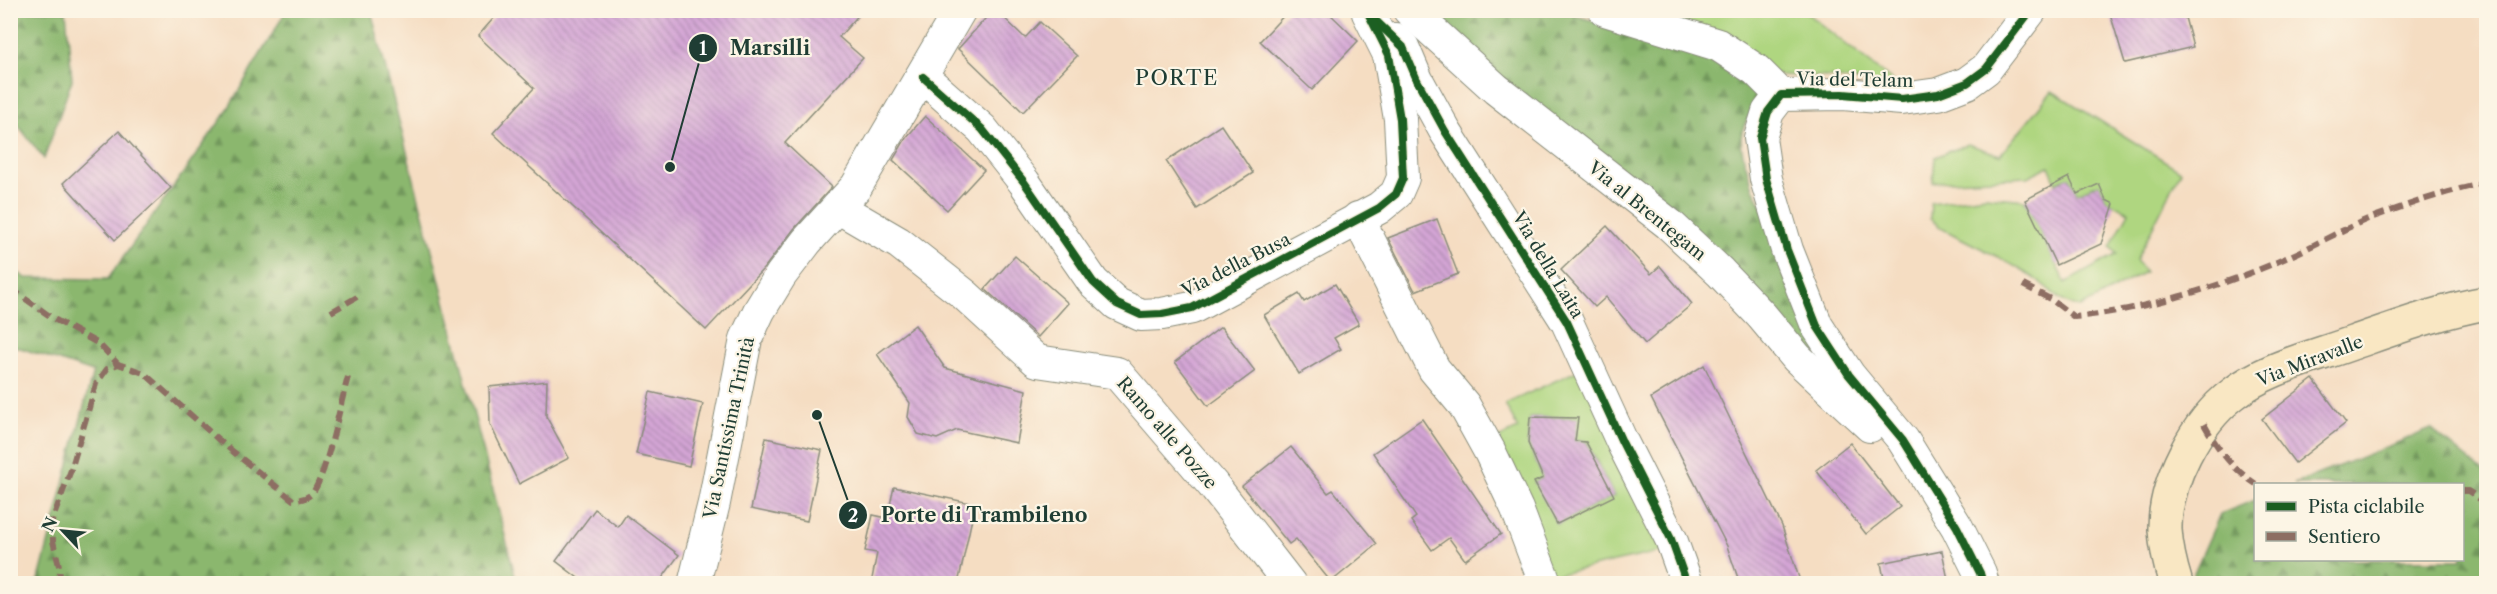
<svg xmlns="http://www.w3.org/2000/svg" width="2497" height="594" viewBox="0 0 2497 594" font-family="'Libre Caslon Text',serif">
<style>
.green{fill:#afd680;stroke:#678a5a;stroke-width:1.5;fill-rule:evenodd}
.forest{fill:url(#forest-firs);stroke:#557a51;stroke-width:1.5}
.building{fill:url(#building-back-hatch)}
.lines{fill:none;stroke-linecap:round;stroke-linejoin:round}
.street-casing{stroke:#8a8d7b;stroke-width:34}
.secondary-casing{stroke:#8a8d7b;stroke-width:36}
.street{stroke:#fff;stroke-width:32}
.secondary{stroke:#f9e7c3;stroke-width:33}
.quiet{stroke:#8d6e63;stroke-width:6;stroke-dasharray:12 6;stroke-linecap:butt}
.cycleway-casing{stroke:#fcf5e5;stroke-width:11}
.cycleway{stroke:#1b5e20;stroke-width:8}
.labels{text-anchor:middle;stroke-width:4.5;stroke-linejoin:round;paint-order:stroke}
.street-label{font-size:18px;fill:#1f3d34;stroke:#fcf5e5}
.quarter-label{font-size:21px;letter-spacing:1.5px;fill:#1f3d34;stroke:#fcf5e5}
.leader{fill:none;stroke:#1f3d34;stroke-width:2}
.callout-dot{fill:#1f3d34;stroke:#fcf5e5;stroke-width:2}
.mark-label{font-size:18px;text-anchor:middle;font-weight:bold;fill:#fff}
.callout-label{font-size:20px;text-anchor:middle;font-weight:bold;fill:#1f3d34;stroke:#fcf5e5;stroke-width:4.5;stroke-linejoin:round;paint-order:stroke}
</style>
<defs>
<pattern id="forest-firs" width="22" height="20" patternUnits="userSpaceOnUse" patternTransform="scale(1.5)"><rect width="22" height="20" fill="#8bb76e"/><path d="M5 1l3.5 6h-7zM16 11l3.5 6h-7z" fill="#71965b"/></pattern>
<pattern id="building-back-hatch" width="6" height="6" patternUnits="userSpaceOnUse" patternTransform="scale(1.5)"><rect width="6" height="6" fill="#d4a5d5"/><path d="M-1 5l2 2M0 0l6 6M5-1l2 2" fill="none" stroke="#ab88ae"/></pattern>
</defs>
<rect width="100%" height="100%" fill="#fcf5e5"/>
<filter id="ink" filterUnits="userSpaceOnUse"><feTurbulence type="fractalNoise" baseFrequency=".0167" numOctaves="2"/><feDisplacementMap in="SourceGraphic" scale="12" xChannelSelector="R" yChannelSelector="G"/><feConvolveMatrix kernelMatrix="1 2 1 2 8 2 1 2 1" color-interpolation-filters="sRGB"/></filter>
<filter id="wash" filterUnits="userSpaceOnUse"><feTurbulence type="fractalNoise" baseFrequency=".008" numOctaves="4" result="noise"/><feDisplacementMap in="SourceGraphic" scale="24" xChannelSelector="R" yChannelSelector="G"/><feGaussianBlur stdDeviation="1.35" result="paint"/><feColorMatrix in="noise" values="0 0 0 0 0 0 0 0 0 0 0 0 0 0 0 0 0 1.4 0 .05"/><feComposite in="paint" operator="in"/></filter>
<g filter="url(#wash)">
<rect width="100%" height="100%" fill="#f5ddc2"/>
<g class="green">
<polygon points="1635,11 1804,11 1901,88 1832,77 1777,75"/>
<path d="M2052,91L2181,171L2136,260L2145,272L2081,307C2067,307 2057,296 2046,287C2015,263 1977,247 1943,229L1930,219L1931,203L1986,196L2025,200L2065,283L2117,254L2110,247L2129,212L2106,200L2099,184L2077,193L2069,177L2056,183L2049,166L2027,177L1933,182L1935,157L1968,144L2000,155Z"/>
<path d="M1579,370L1664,551L1551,576L1494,440L1518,429L1505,404ZM1530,417L1577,418L1575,441L1587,442L1614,496L1557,524L1552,515L1556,513L1534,482L1543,478L1528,443Z"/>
</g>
<g class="forest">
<polygon points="11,10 66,11 72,80 44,159 11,116"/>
<polygon points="286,11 371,11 517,583 38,583 93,372 11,345 11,268 26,278 108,279 225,114"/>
<path d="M1421,11H1559L1707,53L1749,84L1758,94C1757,110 1745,117 1742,132C1738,148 1749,172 1753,188L1872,416Z"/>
<polygon points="2431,429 2486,474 2486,583 2189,584 2220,514 2255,500 2256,560 2462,560 2462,484 2294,484"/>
</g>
<g id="blocks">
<g class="building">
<polygon points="501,10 863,10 839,37 863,58 785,143 832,187 794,229 765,267 706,330 493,133 534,88 478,36"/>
<polygon points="993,10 996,10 1025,38 1040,22 1077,56 1023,112 958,49"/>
<polygon points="1289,10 1326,10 1358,41 1312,90 1260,41"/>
<polygon points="2109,10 2183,10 2193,47 2125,63"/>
<polygon points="925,116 984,170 947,210 893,160 906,138"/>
<polygon points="1221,125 1253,173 1197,209 1166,161"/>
<polygon points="119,131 171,188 115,240 63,183"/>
<polygon points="2069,177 2077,194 2099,184 2106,200 2114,204 2101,244 2056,265 2025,200"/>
<polygon points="1437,219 1458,274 1415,291 1388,238"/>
<polygon points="1607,226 1651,274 1660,266 1692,304 1645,344 1606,297 1595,307 1561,270"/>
<polygon points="1015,256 1068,303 1038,337 985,289"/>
<polygon points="1335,284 1359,324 1334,338 1341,349 1299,374 1264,315 1299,294 1304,302"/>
<polygon points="915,325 945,368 1026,390 1017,443 957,430 937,439 918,434 908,417 910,403 877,354"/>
<polygon points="1221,327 1255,371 1208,406 1175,362"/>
<polygon points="1704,365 1782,526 1801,584 1740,584 1727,546 1651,398"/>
<polygon points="2313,379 2346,423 2295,463 2262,419"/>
<polygon points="547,381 546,416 569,458 519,484 490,424 489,387"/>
<polygon points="650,392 703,404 689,466 636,454"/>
<polygon points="1530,417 1578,418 1575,441 1586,442 1614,496 1557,524 1534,482 1543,478 1528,443"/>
<polygon points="1422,419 1501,534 1465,560 1449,538 1432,550 1411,521 1416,517 1373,453"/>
<polygon points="766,438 822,450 807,521 751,509"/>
<polygon points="1850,443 1900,507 1866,534 1816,470"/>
<polygon points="1291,447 1328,493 1333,490 1377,544 1331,582 1296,539 1289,544 1242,486"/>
<polygon points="894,487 975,504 958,584 871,584 877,553 865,551 873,515 887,518"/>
<polygon points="595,509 618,527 626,515 679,555 658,584 586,584 556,561"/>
<polygon points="1942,551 1949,584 1885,584 1881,563"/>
</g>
</g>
</g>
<g filter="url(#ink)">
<use href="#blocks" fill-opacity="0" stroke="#8a8d7b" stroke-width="1.5"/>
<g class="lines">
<g class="street-casing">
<g id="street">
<polyline points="1409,10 1496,89 1669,224 1720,272 1762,316 1797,358 1870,426"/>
<polyline points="1605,10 1718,45 1756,70 1781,95"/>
<polyline points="1395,39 1403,47 1417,80 1445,131 1567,322 1622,442 1671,539 1687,584"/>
<polyline points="923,77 982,129 1024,182 1093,282 1117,304 1141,315 1162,314 1192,308 1379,208 1396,194 1403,178 1400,119 1389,55 1368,13"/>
<polyline points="839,208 899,243 965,295 1037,361 1117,373 1213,485 1290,584"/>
<polyline points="1358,218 1434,369 1464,405 1490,452 1517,509 1545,583"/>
<polyline points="694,584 714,503 746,339 759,311 781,275 807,241 856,187 960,10"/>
<polyline points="1983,584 1980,573 1957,527 1903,440 1849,375 1817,326 1787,250 1766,179 1760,138 1768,112 1781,95 1843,94 1902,99 1938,94 1967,83 1986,69 2031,10"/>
</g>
</g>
<g class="secondary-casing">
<path id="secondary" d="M2176,584C2171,568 2166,546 2165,530C2164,483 2196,422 2233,394C2267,367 2315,357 2355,342C2398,327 2441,311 2486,303"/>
</g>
<use href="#street" class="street"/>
<use href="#secondary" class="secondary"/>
<g class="quiet">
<path d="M2023,285L2052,300L2074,317C2139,311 2217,288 2277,262C2308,249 2337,232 2368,219C2407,205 2446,191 2486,183"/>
<polyline points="10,288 54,319 99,344 118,364"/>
<polyline points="331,312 357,297"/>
<path d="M2204,424C2218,449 2231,468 2256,484"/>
<polyline points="2462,491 2468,491 2486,503"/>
<path d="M59,584L60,570L53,541L52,521L71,470L96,384L107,369L118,364L144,373L220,441L293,500C301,500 309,498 314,491C328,468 340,405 348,377"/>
</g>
<g class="cycleway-casing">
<g id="cycleway">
<polyline points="1377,22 1403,47 1417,80 1445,131 1567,322 1622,442 1671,539 1687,584"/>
<polyline points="923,77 982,129 1024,182 1093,282 1117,304 1141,315 1162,314 1192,308 1379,208 1396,194 1403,178 1400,119 1389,55 1368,13"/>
<polyline points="1983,584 1980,573 1957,527 1903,440 1849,375 1817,326 1787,250 1766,179 1760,138 1768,112 1781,95 1843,94 1902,99 1938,94 1967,83 1986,69 2031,10"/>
</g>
</g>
<use href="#cycleway" class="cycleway"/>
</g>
</g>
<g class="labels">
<g class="street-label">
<text transform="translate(1855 80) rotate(1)" y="6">Via del Telam</text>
<text transform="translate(1647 211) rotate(39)" y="6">Via al Brentegam</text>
<text transform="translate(1236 265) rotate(-27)" y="6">Via della Busa</text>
<text transform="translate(1548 265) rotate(59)" y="6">Via della Laita</text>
<text transform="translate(2310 361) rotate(-21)" y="6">Via Miravalle</text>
<text transform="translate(729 428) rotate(-78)" y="6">Via Santissima Trinità</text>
<text transform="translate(1167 433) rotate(49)" y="6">Ramo alle Pozze</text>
</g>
<g class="quarter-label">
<text x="1177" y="85">PORTE</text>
</g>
</g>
<path class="leader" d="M670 167L703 48M817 415L853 515"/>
<g class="callout-dot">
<circle cx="670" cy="167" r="6"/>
<circle cx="817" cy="415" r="6"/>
<circle cx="703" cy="48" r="15"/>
<circle cx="853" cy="515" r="15"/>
</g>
<g class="mark-label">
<text x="703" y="55">1</text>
<text x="853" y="522">2</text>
</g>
<g class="callout-label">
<text x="770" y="55">Marsilli</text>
<text x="984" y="522">Porte di Trambileno</text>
</g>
<rect width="2497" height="594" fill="none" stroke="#fcf5e5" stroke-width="36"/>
<rect x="2254" y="483" width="210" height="78" fill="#fcf5e5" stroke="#a4ab9e" stroke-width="1.5"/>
<rect x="2266" y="502" width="30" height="9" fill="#1b5e20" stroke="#a4ab9e" stroke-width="1.5"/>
<text x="2308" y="513" font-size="18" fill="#1f3d34">Pista ciclabile</text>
<rect x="2266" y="532" width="30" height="9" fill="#8d6e63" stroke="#a4ab9e" stroke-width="1.5"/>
<text x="2308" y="543" font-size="18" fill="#1f3d34">Sentiero</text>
<g transform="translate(63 531) rotate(296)" stroke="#fcf5e5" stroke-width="4.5" paint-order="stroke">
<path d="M0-4.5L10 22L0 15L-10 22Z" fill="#1f3d34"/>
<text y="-9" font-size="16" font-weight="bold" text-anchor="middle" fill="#1f3d34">N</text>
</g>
</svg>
